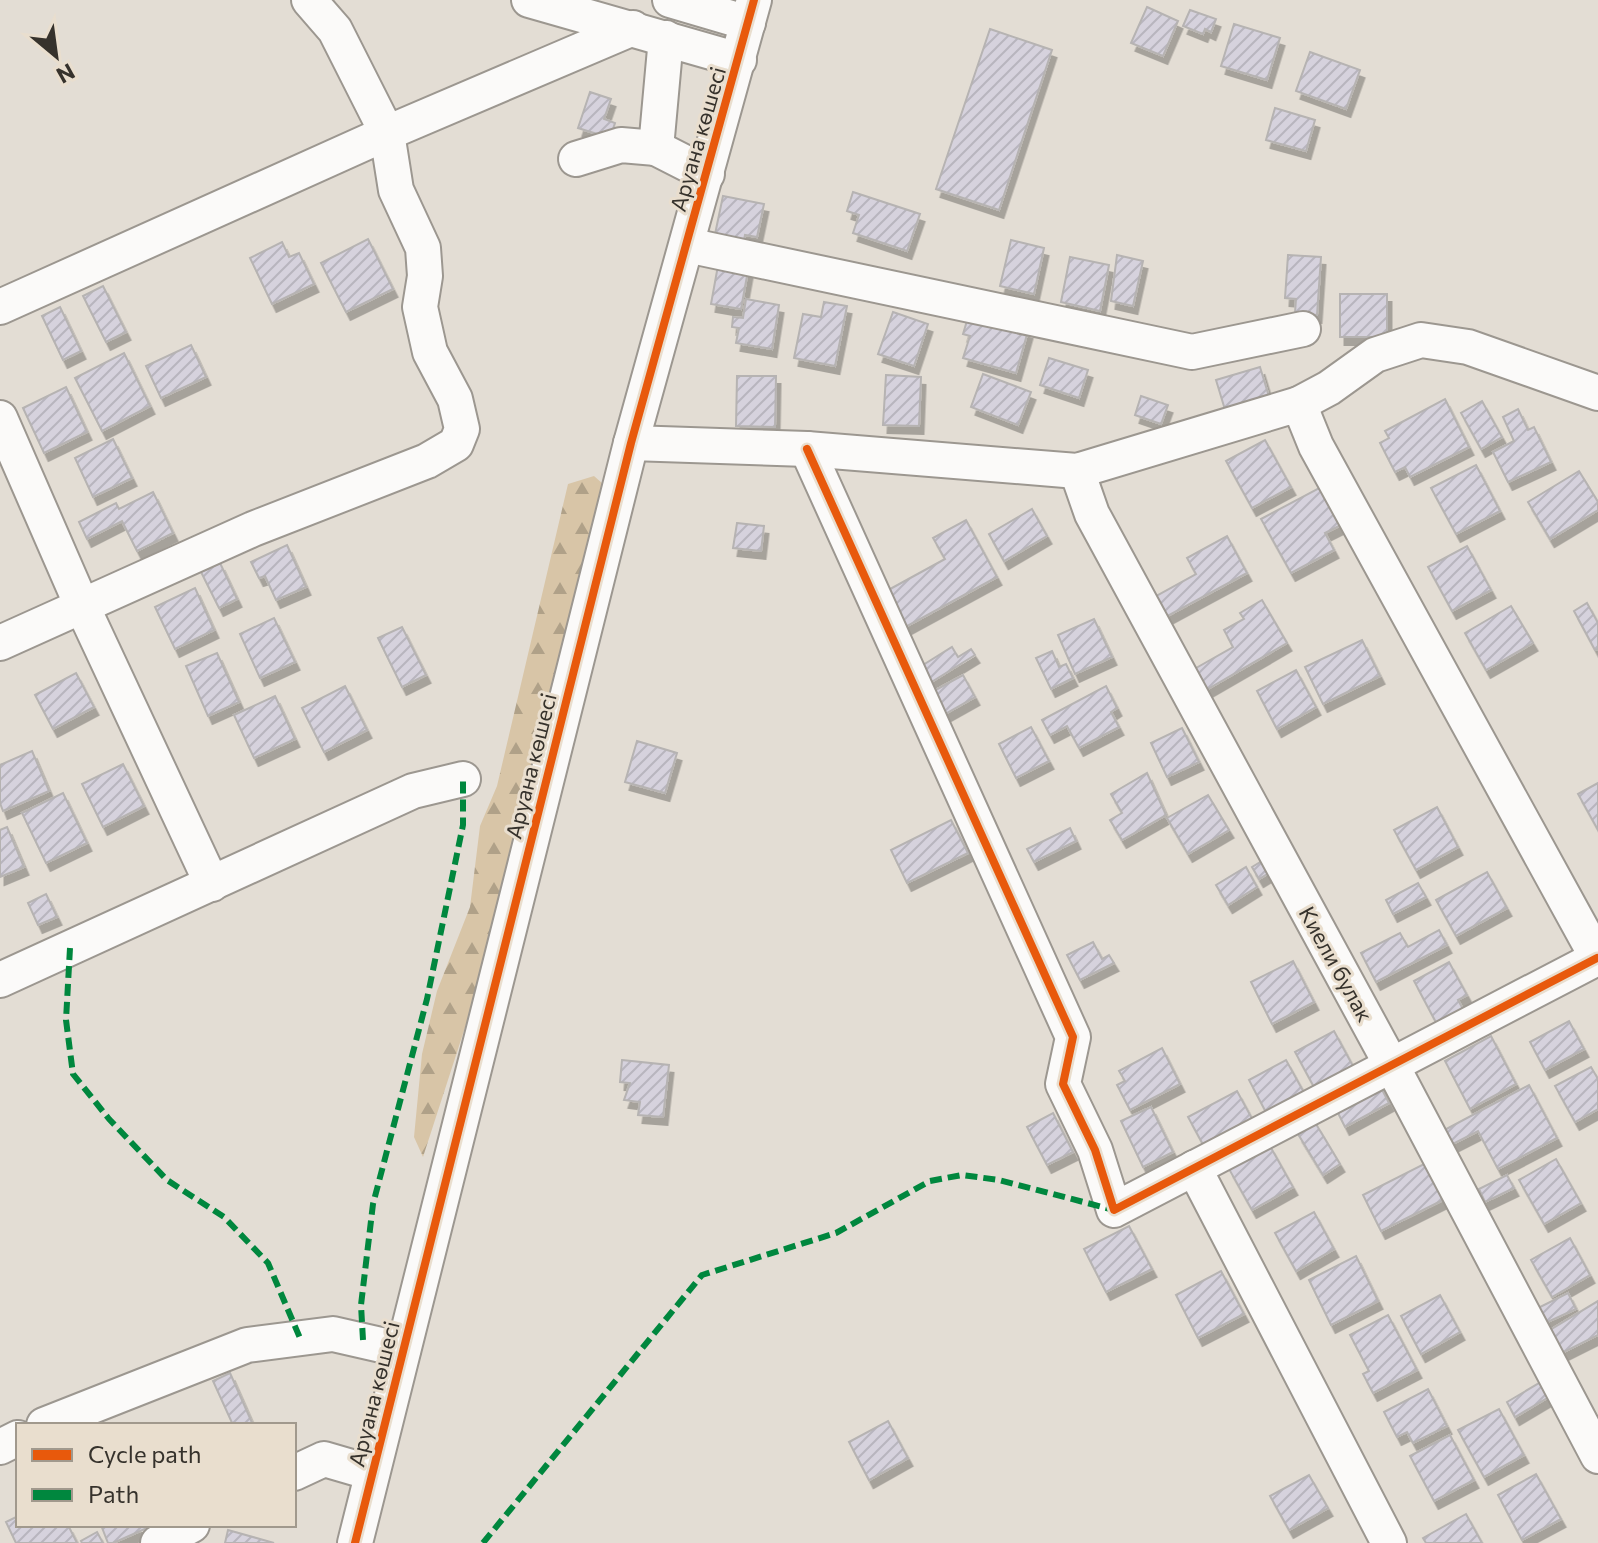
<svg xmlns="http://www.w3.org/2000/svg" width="1598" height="1543" viewBox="0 0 1598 1543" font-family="Commissioner,sans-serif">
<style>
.forest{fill:url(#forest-firs)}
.building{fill:url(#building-hatch);stroke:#b6b3b2;stroke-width:2;filter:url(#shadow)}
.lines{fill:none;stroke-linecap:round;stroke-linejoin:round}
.minor-casing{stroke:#9c9790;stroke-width:38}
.minor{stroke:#fbfaf9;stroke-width:34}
.quiet{stroke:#00873e;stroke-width:6;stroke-dasharray:12 6;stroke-linecap:butt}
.cycleway-casing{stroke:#e9dece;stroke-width:13}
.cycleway{stroke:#e8590c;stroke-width:8}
.labels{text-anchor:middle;stroke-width:6;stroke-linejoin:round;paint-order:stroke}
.street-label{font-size:22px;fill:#36322c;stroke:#e9dece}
</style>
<defs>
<pattern id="forest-firs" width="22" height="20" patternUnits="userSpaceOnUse" patternTransform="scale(2)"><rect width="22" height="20" fill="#d8c5a7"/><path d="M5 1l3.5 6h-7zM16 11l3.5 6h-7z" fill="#b0a188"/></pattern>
<pattern id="building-hatch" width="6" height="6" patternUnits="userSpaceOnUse" patternTransform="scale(2)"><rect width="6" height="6" fill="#d6d2dd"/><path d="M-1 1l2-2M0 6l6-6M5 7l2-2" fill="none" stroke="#b8b5be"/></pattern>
<filter id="shadow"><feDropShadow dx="4.5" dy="8" stdDeviation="0" flood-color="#0004"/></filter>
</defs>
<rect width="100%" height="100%" fill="#e3ddd4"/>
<polygon class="forest" points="594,476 611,491 512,869 502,881 506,901 423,1157 414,1137 422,1054 437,991 470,907 480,826 497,786 568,484"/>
<g class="building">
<polygon points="1147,7 1178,21 1163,56 1131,43"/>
<polygon points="1190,10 1216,19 1211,32 1205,29 1203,34 1183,26"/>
<polygon points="1234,24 1280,38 1267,80 1221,66"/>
<polygon points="990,29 1052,50 999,210 936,189"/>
<polygon points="1310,52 1360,70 1346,109 1296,91"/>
<polygon points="590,92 611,99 604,119 615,123 610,138 578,128"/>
<polygon points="1275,108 1315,120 1306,151 1266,140"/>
<polygon points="853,192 920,214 907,251 853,233 859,215 847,211"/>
<polygon points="723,196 764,204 757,237 745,235 743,245 714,239"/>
<polygon points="368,239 393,289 346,312 321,263"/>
<polygon points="1011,240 1044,248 1034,294 1000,286"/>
<polygon points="282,242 289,257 299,253 314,284 272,304 250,258"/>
<polygon points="1117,255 1143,261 1133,306 1111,301"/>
<polygon points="1288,255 1321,257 1317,315 1295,313 1296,299 1285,298"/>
<polygon points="1070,257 1109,265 1100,311 1061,302"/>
<polygon points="719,260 749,265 741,309 711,304"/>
<polygon points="103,286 126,332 106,342 83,296"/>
<rect x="1340" y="294" width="47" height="43"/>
<polygon points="746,299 779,305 772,349 736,343 739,328 732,327 733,317 743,318"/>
<polygon points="824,302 847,306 835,366 794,358 803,314 821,317"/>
<polygon points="60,307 81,351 63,360 42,316"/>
<polygon points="893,312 928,324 914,366 878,354"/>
<polygon points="969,314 1028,331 1016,373 963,358 970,336 963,334"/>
<polygon points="191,345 206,377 161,398 146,366"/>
<polygon points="124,353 150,406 102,431 75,378"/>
<polygon points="1049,358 1088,370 1079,398 1040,385"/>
<polygon points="1260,367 1270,400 1226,413 1216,380"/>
<polygon points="983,374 1031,392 1018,425 971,407"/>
<polygon points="886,375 921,377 919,426 883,425"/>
<polygon points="737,376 776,376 775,427 736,426"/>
<polygon points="66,387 87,432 44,453 23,408"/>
<polygon points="1141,396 1168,405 1161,424 1135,415"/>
<polygon points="1445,399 1469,447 1410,477 1405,467 1395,472 1380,443 1389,438 1385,431"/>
<polygon points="1482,401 1502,437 1481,449 1461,413"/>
<polygon points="1518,409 1528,430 1534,427 1551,462 1508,482 1493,452 1514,441 1503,417"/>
<polygon points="113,439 132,478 93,497 75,458"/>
<polygon points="1265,440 1291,487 1252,508 1226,461"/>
<polygon points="1476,465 1500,511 1456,534 1431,488"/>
<polygon points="1579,471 1598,502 1598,510 1550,539 1528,502"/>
<polygon points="1323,486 1343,524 1325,533 1334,550 1291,573 1261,519"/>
<polygon points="153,492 173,533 137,551 122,521 87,539 79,522 116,503 119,509"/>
<polygon points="1032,509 1047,536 1004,561 989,534"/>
<polygon points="966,520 997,577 900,630 881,594 945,559 933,538"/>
<polygon points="737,523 764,526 761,551 733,548"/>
<polygon points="1227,536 1247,573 1162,619 1151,599 1196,574 1187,558"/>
<polygon points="287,545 306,587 276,600 265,576 259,578 251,562"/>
<polygon points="1467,546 1491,590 1452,611 1428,567"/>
<polygon points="220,563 237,599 219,608 201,572"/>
<polygon points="195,588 214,630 175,649 155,607"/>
<polygon points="1262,600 1287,643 1201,693 1189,672 1233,647 1224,630 1244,619 1240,613"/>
<polygon points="1587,603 1598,623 1598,649 1595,650 1574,611"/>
<polygon points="1511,606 1533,643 1486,670 1465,633"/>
<polygon points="274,618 295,662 260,678 240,634"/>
<polygon points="1094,619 1112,657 1075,674 1058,635"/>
<polygon points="402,627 426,675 402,687 378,638"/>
<polygon points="1362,640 1380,676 1323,704 1305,667"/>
<polygon points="952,647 958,657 971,649 975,655 925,686 915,670"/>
<polygon points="1052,651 1059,667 1066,664 1073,678 1051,689 1036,658"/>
<polygon points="217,653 239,702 208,716 186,666"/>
<polygon points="1296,670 1316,707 1277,729 1257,691"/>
<polygon points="76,673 94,707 53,729 35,695"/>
<polygon points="963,675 975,697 945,714 932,692"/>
<polygon points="345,686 367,730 324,752 302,708"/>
<polygon points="1106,686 1117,708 1111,712 1119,727 1079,748 1067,726 1050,735 1042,720"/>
<polygon points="275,696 295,739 254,758 234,715"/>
<polygon points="1031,727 1049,761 1016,778 999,744"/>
<polygon points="1182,728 1199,762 1167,777 1151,743"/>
<polygon points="637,741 677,753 665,793 625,782"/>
<polygon points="32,751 49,791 3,811 0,803 0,765"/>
<polygon points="123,764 144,806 103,827 82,784"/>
<polygon points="1147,773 1166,815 1122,840 1110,820 1122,813 1111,794"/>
<polygon points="1598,783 1598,830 1578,794"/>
<polygon points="63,793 87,843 46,863 22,813"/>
<polygon points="1208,795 1229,830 1188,854 1167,818"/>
<polygon points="1437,807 1458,847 1416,870 1394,830"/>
<polygon points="951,820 968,853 907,883 891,850"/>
<polygon points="7,827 24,867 0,877 0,830"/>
<polygon points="1070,828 1076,841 1034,862 1027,849"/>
<polygon points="1267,858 1274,870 1259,879 1252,867"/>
<polygon points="1246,867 1257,887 1228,905 1216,885"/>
<polygon points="1487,872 1507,908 1456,936 1436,900"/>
<polygon points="1418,883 1426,897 1393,914 1386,900"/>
<polygon points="46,894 57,917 38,925 28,903"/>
<polygon points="1439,930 1447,945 1376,982 1361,953 1400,933 1408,947"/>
<polygon points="1093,942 1102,959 1109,955 1114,963 1080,980 1067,955"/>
<polygon points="1293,961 1314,1002 1272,1024 1251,982"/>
<polygon points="1449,962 1467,995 1458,1000 1465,1013 1439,1028 1414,981"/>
<polygon points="1569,1021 1584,1049 1545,1070 1530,1042"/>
<polygon points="1334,1031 1354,1068 1315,1089 1295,1052"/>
<polygon points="1491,1036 1516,1084 1470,1109 1445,1061"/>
<polygon points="1162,1048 1180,1084 1130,1110 1117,1085 1125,1081 1119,1071"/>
<polygon points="622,1060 669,1065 663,1117 638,1115 640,1102 624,1100 630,1083 620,1082"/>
<polygon points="1286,1060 1307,1098 1269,1118 1249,1080"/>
<polygon points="1591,1067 1598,1079 1598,1109 1575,1122 1555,1086"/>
<polygon points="1377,1080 1389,1103 1345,1127 1333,1103"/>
<polygon points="1529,1085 1557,1138 1498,1169 1478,1131 1445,1148 1437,1134"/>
<polygon points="1237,1091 1256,1126 1207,1152 1188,1117"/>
<polygon points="1151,1107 1173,1152 1143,1167 1121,1121"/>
<polygon points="1053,1113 1073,1152 1047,1165 1027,1127"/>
<polygon points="1316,1124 1340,1164 1323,1175 1298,1134"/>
<polygon points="1270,1146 1293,1187 1252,1210 1229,1169"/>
<polygon points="1556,1159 1581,1203 1544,1224 1519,1180"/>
<polygon points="1426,1163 1445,1199 1381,1231 1363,1195"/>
<polygon points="1507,1175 1514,1188 1485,1202 1479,1189"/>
<polygon points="1314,1212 1334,1249 1296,1271 1275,1233"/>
<polygon points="1129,1226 1152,1269 1106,1292 1084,1249"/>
<polygon points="1570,1238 1590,1275 1552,1297 1531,1260"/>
<polygon points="1356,1256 1378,1301 1331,1325 1309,1280"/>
<polygon points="1221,1271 1244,1314 1198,1338 1176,1295"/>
<polygon points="1568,1293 1576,1309 1541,1325 1534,1310"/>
<polygon points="1440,1295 1460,1332 1421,1354 1401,1316"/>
<polygon points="1598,1301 1598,1335 1558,1355 1545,1333"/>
<polygon points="1388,1315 1417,1370 1373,1393 1363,1374 1369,1371 1350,1335"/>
<polygon points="230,1373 253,1425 233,1425 213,1381"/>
<polygon points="1546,1379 1554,1394 1515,1417 1507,1402"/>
<polygon points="1428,1389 1447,1426 1413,1443 1407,1432 1397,1437 1384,1412"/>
<polygon points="1499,1409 1524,1455 1484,1477 1458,1430"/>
<polygon points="888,1421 908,1458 869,1480 849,1442"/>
<polygon points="1450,1435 1474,1480 1434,1501 1410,1456"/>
<polygon points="1536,1474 1561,1519 1522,1540 1498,1495"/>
<polygon points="1309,1475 1328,1508 1289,1530 1270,1496"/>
<polygon points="1466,1514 1482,1543 1426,1543 1423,1538"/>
<polygon points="18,1516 18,1525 68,1525 77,1543 16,1543 6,1522"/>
<polygon points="101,1525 154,1525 113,1543 108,1543"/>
<polygon points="228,1530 274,1543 225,1543"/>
<polygon points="97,1532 103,1543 82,1543 81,1541"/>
</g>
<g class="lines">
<g class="minor-casing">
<g id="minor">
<polyline points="529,0 739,60"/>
<polyline points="670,0 748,23"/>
<polyline points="666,38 656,148 707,174"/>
<polyline points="576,159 621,145 656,148"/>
<polyline points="687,245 1192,352 1303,329"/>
<polyline points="0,307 387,133 633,28"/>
<polyline points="1299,404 1329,388 1375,355 1421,340 1468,347 1598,393"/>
<polyline points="0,418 82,606 212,884"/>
<polyline points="631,443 807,449 1077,471 1299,404 1316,446 1598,959"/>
<polyline points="807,449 1073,1037 1063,1084 1095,1150 1114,1210 1597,958"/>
<polyline points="1077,471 1092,514 1392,1066 1598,1456"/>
<polyline points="0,643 253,529 427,461 456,444 462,429 455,399 430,352 420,307 425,276 423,248 396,190 387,133 335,30 309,0"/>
<polyline points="0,980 413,791 463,779"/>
<polyline points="1194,1168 1389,1543"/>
<polyline points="44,1425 247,1345 333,1334 403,1350"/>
<polyline points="0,1447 18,1438"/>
<polyline points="294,1473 324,1459 372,1473"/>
<polyline points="158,1543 192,1525"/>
<polyline points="355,1543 631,443 754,0"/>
</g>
</g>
<use href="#minor" class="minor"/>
<g class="quiet">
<polyline points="70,948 66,1020 73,1074 109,1119 167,1180 224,1217 268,1263 300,1338"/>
<polyline points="363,1340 361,1305 373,1204 427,999 463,825 463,779"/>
<polyline points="483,1543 702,1275 836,1233 930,1181 962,1175 999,1180 1114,1210"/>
</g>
<g class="cycleway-casing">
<g id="cycleway">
<polyline points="807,449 1073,1037 1063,1084 1095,1150 1114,1210 1597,958"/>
<polyline points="355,1543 631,443 754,0"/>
</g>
</g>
<use href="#cycleway" class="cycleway"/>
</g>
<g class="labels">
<g class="street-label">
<text transform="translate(698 139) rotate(-74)" y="8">Аруана көшесі</text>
<text transform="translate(531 766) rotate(-76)" y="8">Аруана көшесі</text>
<text transform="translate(1336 964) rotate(61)" y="8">Киели булак</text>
<text transform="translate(374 1394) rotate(-76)" y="8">Аруана көшесі</text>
</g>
</g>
<rect x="16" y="1423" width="280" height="104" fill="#e9dece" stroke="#a1998d" stroke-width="2"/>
<rect x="32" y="1449" width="40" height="12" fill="#e8590c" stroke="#a1998d" stroke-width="2"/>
<text x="88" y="1463" font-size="24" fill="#36322c">Cycle path</text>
<rect x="32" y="1489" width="40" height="12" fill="#00873e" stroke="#a1998d" stroke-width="2"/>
<text x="88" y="1503" font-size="24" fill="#36322c">Path</text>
<g transform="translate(56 56) rotate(151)" stroke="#e9dece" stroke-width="6" paint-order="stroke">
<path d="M0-6L14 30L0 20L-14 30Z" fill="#36322c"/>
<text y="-12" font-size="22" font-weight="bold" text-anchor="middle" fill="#36322c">N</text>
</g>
</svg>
